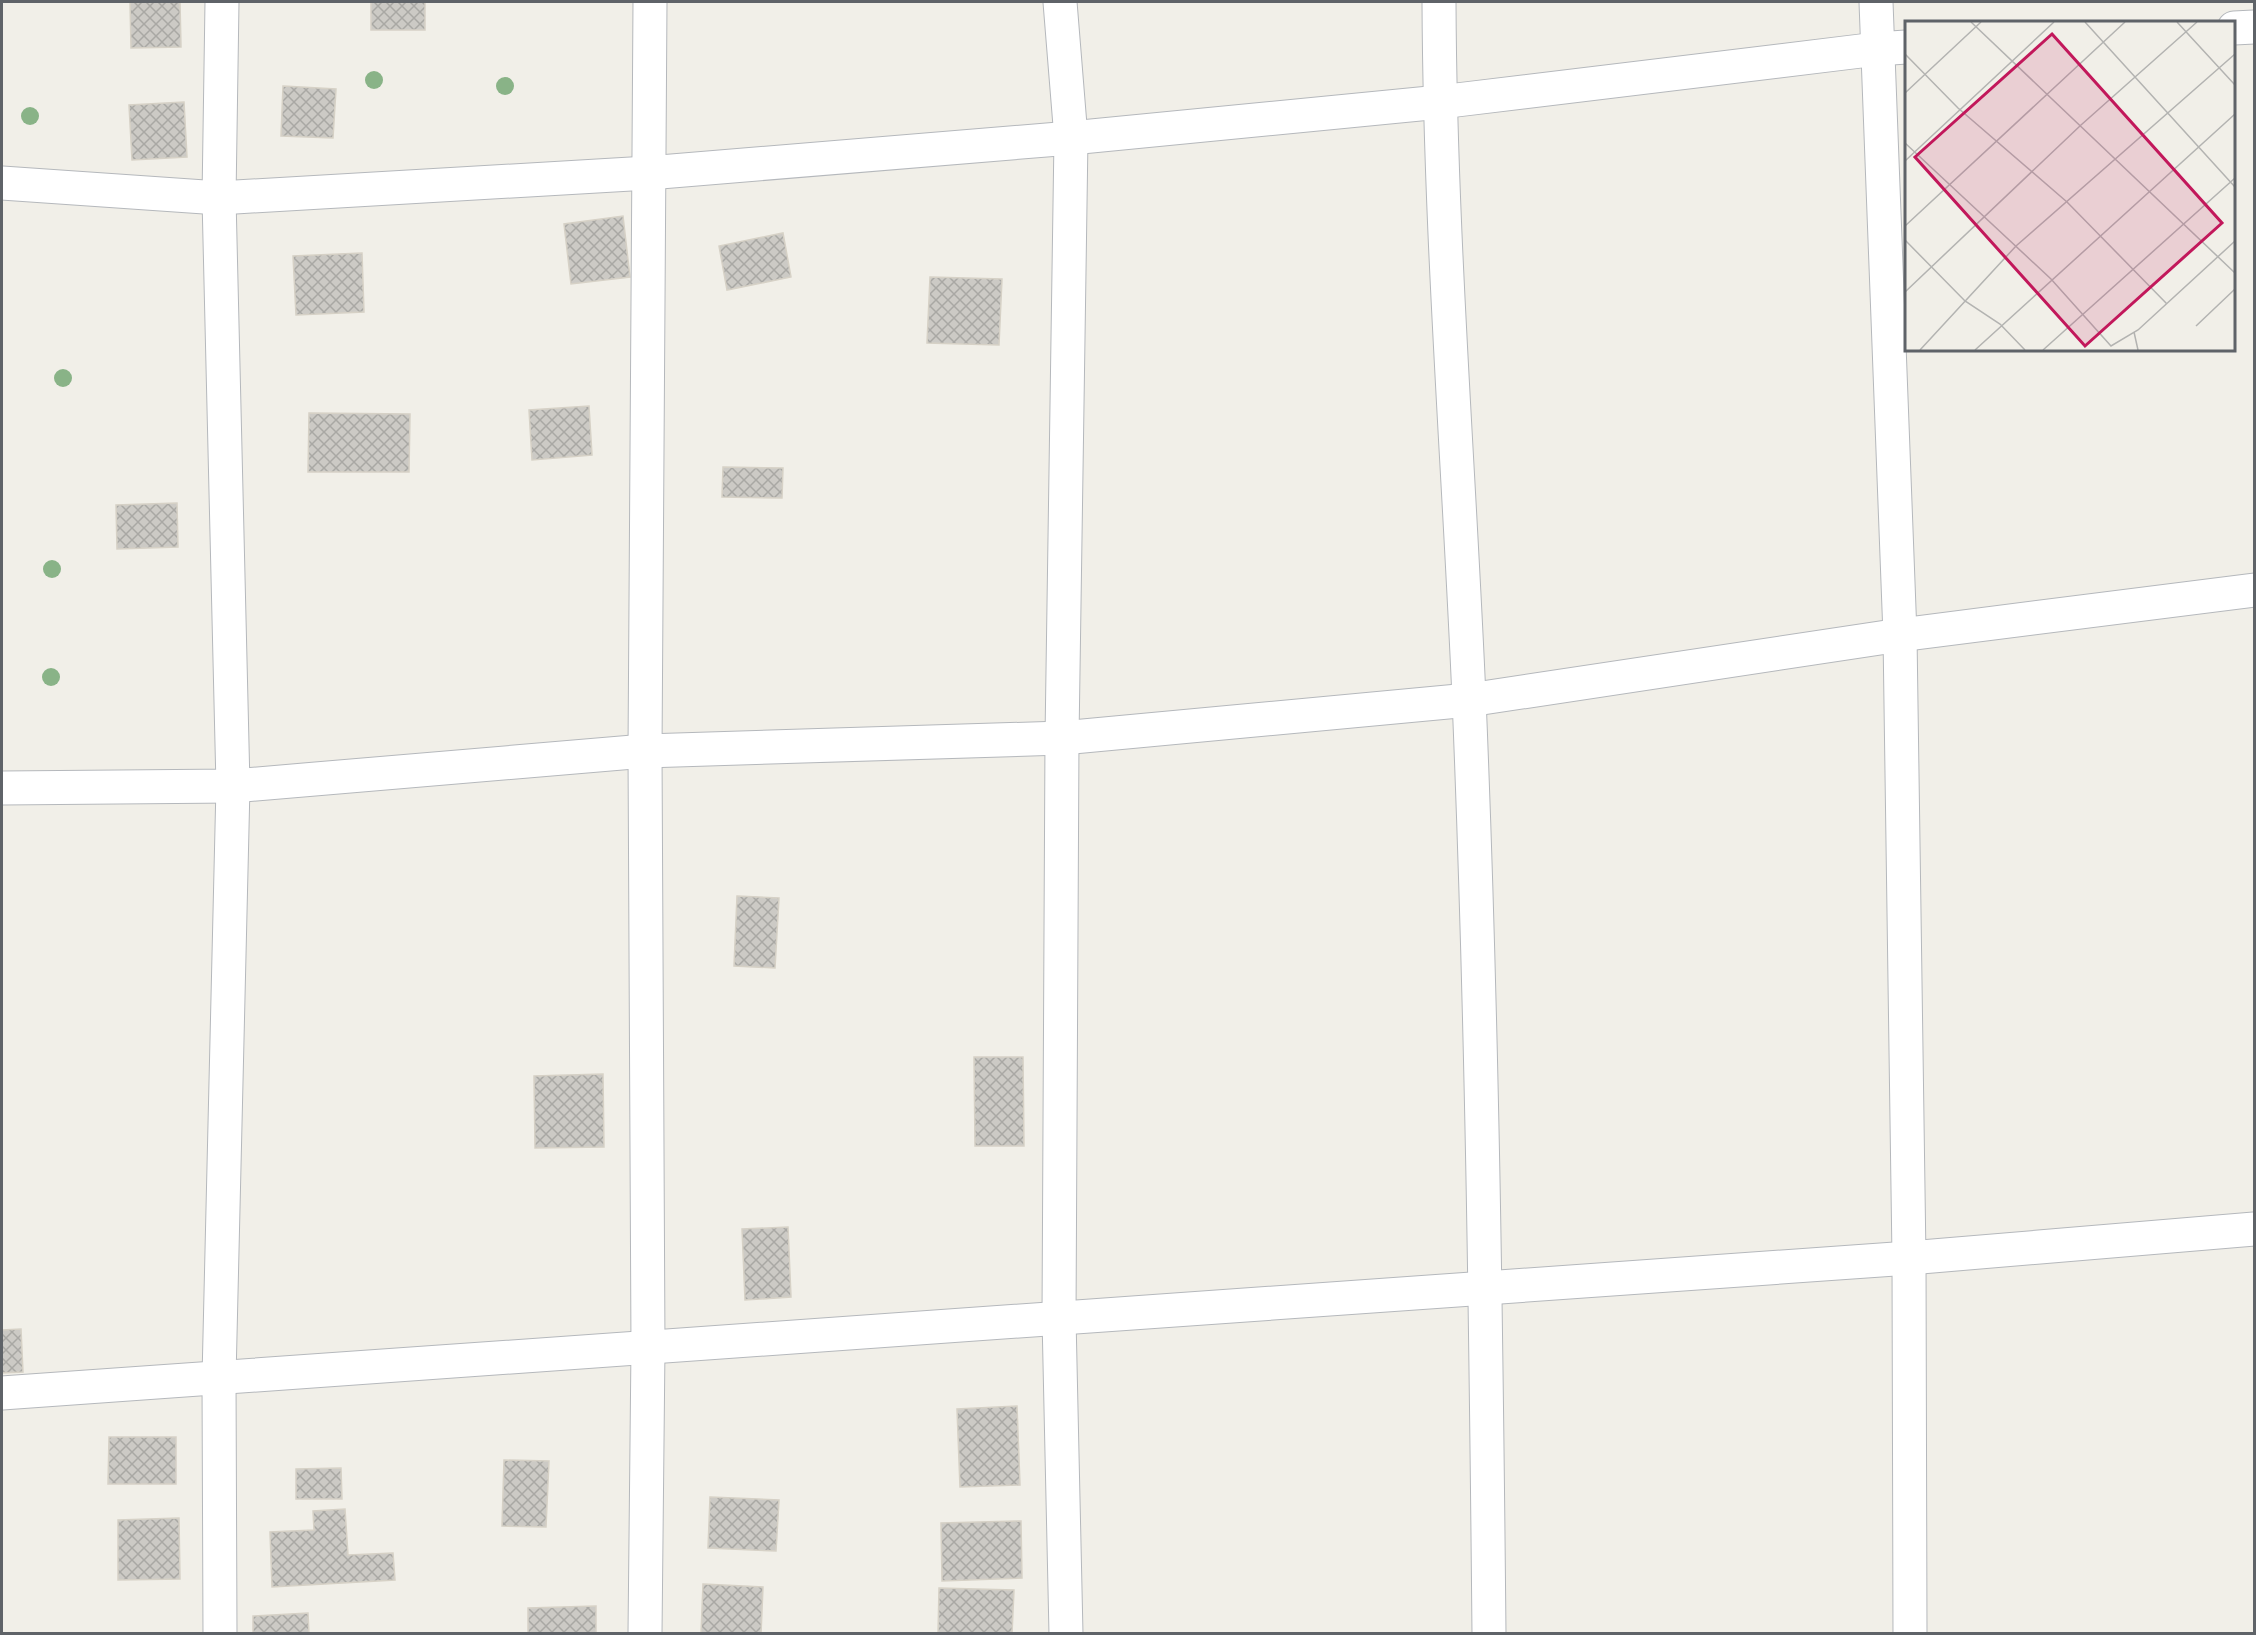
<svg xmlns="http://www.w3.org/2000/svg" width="2256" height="1635" viewBox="0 0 2256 1635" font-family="'DejaVu Sans',sans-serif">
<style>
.building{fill:url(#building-cross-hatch);stroke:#d6d1c6;stroke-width:1.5}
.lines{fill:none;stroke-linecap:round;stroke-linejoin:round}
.minor-casing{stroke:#b5b8bc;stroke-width:35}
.minor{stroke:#fff;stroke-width:33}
.tree{fill:#89b387}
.inset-road{fill:none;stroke:#b3b3b1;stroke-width:1.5}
.view{fill:#c2185b;fill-opacity:0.15;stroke:#c2185b;stroke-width:3}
.inset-edge{fill:none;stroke:#5f6368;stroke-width:3}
</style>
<defs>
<pattern id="building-cross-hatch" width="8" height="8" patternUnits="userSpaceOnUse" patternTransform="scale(1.5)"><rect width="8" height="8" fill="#cccac5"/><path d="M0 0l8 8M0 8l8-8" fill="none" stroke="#a9a8a4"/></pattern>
</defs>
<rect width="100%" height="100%" fill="#f1efe8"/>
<g class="building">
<polygon points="130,2 180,2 181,47 131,48"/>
<rect x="371" y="2" width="54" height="28"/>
<polygon points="283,86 336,89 333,138 281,136"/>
<polygon points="184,102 187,157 132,160 129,105"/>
<polygon points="623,216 630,277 571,284 564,224"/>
<polygon points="783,233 791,277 727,290 719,246"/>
<polygon points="362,253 364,312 296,315 293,256"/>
<polygon points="930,277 1002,279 999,345 927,343"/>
<polygon points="589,406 592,455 532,460 529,410"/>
<polygon points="309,413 410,414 409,472 308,472"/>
<polygon points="723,467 783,468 782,498 722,497"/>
<polygon points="177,503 178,547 117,549 116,505"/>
<polygon points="737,896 779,898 775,968 734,966"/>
<polygon points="974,1057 1023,1057 1024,1146 975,1146"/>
<polygon points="603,1074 604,1147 535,1148 534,1076"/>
<polygon points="788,1227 791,1297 745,1300 742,1229"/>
<polygon points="21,1329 23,1372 2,1373 2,1330"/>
<polygon points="1017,1406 1020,1485 960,1487 957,1409"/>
<polygon points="109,1437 176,1437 176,1484 108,1484"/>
<polygon points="504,1460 549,1461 546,1527 502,1526"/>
<polygon points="341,1468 342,1499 296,1499 296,1469"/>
<polygon points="710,1497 779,1500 776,1551 708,1548"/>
<polygon points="345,1509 348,1555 393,1553 395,1580 272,1587 270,1532 314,1530 313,1511"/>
<polygon points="179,1518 180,1579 118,1580 118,1520"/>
<polygon points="1021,1521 1022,1578 942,1581 941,1523"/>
<polygon points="703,1584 763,1587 761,1634 701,1634"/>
<polygon points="939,1588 1014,1590 1012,1634 938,1634"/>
<polygon points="596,1606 596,1634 528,1634 528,1608"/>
<polygon points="308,1613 309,1634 253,1634 253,1616"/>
</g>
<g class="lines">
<g class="minor-casing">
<g id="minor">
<polyline points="1060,2 1071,138 1062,738 1059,1318 1066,1634"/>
<path d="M1439,2C1440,234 1459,466 1469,698C1482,1010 1486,1322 1489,1634"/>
<polyline points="1876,2 1900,635 1909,1258 1910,1634"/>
<polyline points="2234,28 2254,27"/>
<polyline points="2,183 219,198 648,173 1071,138 1440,102 1877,49 1906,47"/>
<polyline points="2,788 233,786 645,751 1062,738 1469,700 1900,635 2254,590"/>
<polyline points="2,1393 1909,1258 2254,1229"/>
<polyline points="220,1634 219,1378 233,786 219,198 222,2"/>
<polyline points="645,1634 648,1347 645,751 650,2"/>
</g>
</g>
<use href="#minor" class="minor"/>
</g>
<g class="tree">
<circle cx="374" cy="80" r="9"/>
<circle cx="505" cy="86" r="9"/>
<circle cx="30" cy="116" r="9"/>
<circle cx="63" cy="378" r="9"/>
<circle cx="52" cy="569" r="9"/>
<circle cx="51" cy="677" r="9"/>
</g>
<g transform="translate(1905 21)">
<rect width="330" height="330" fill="#f1efe8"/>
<path class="inset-road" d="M66,1L330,252M180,1L330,166M272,1L330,64M0,33L53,87L162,181L262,283M0,72L76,1M0,122L146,258L206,325L233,309L330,220M0,140L149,1M0,205L220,1M0,219L60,280L95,303L120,329M0,271L176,104L292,1M291,305L330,268M229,311L233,329M15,329L111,225L330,33M70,329L330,93M138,329L330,157"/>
<path class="view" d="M147,13L317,202L180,325L10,136Z"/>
<rect width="330" height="330" class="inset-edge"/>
</g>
<rect width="2256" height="1635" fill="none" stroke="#5f6368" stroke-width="6"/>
</svg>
